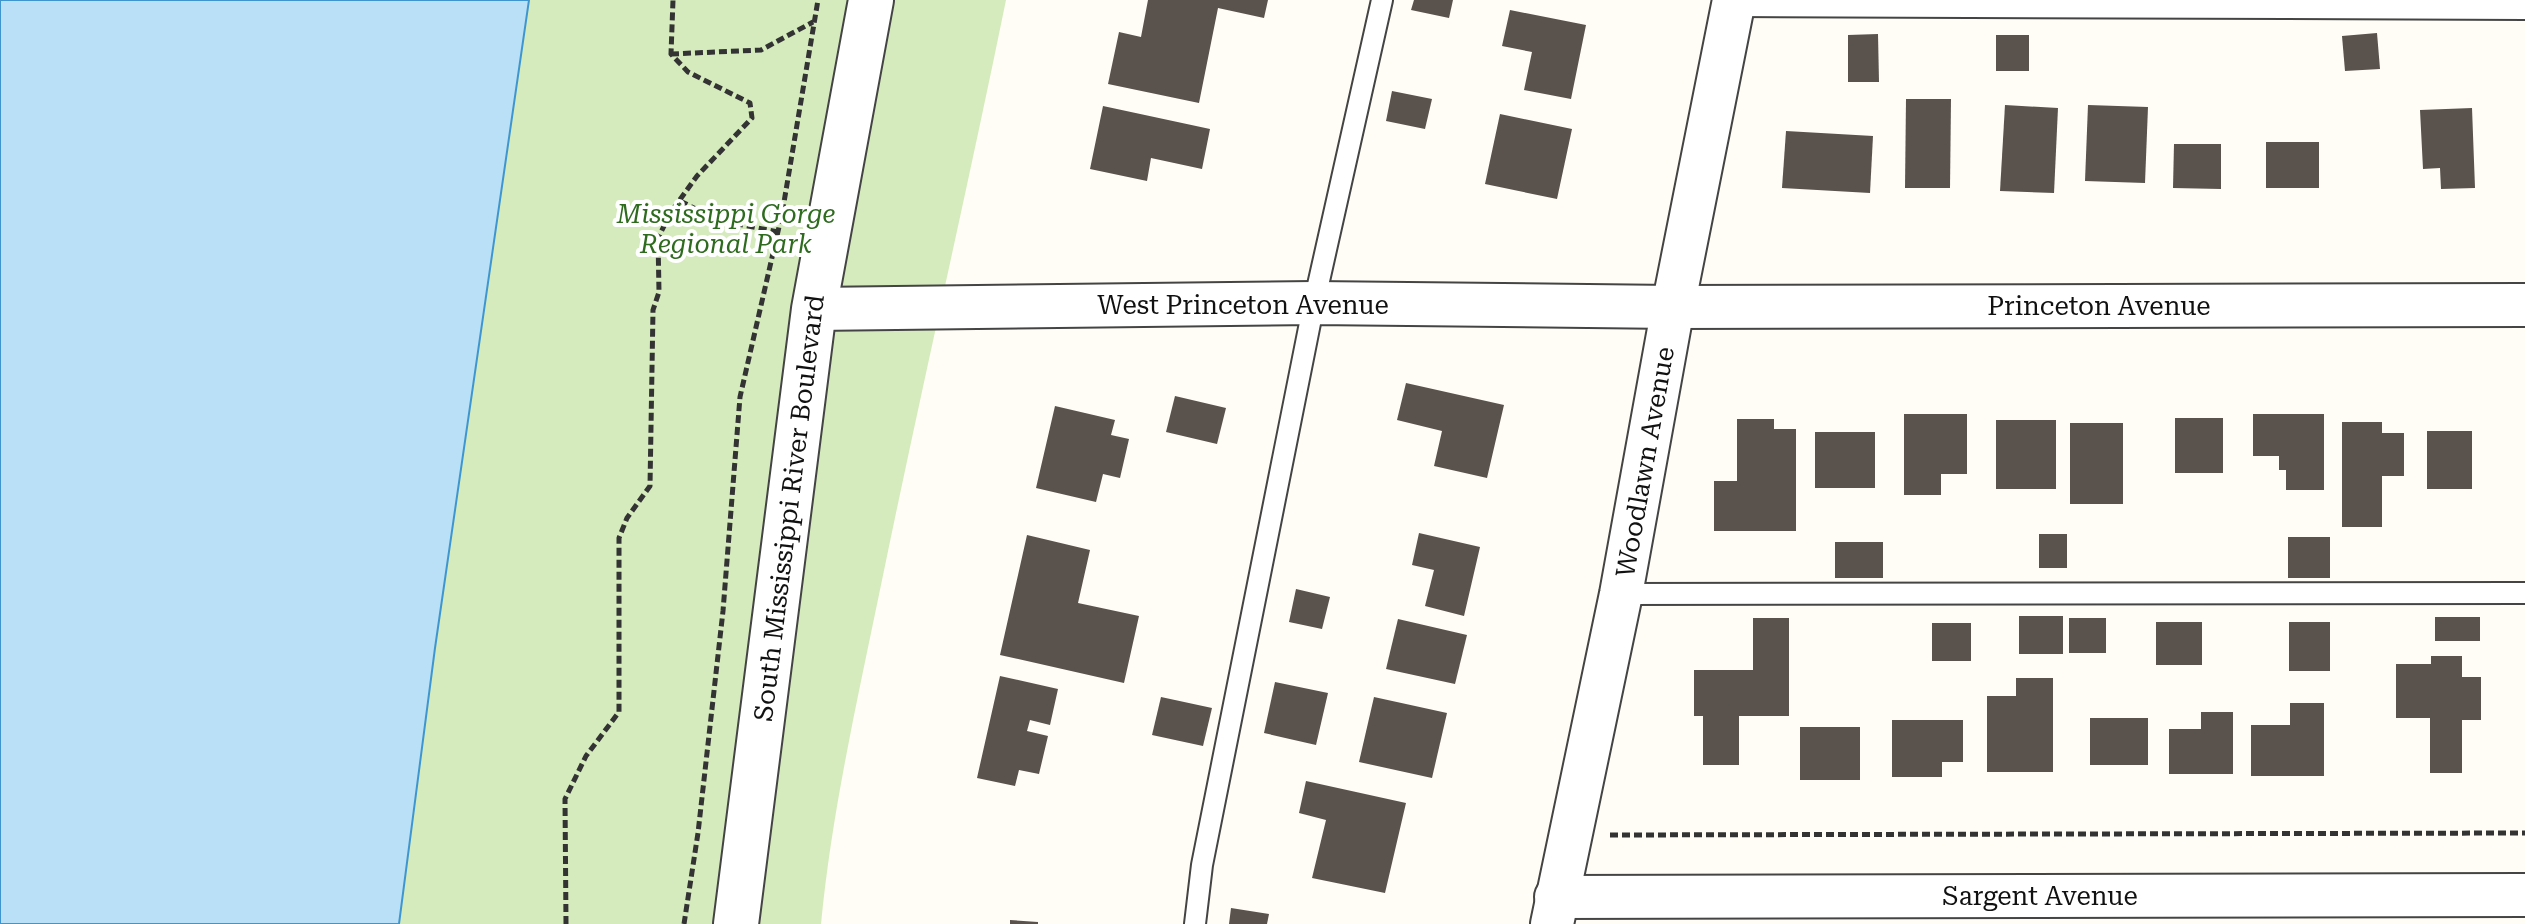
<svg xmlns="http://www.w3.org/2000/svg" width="2525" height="924" viewBox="0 0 2525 924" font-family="'Roboto Serif',serif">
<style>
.green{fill:#d5ebbd}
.water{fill:#b9e0f7;stroke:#3f96cf;stroke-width:2}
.building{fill:#5a524d}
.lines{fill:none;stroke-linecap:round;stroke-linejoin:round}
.service-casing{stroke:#444;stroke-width:24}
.minor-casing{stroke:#444;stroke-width:46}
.tertiary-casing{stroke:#444;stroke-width:48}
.path{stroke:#333;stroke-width:5;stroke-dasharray:8 4;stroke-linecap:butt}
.service{stroke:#fff;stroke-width:20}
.minor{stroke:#fff;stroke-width:42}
.tertiary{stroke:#fff;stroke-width:44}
.labels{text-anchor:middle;stroke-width:8;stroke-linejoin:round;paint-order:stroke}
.park-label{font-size:26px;font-style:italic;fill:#2f6b1f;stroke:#fff}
.street-label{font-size:26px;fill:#111;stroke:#fff}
</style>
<rect width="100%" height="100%" fill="#fffdf5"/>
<path class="green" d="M529,0H1006C966,196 921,390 881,585C858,697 832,810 821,924H399L435,648Z"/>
<polygon class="water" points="0,0 529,0 435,648 399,924 0,924"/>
<g class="building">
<polygon points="1148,0 1268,0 1264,18 1218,8 1199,103 1108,84 1119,32 1141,37"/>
<polygon points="1414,0 1453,0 1449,18 1411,10"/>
<polygon points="1510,10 1586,25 1571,99 1524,90 1532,52 1502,46"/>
<polygon points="2377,33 2380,69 2345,71 2342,36"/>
<polygon points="1878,34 1879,82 1848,82 1848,35"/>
<rect x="1996" y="35" width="33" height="36"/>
<polygon points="1392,91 1432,99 1425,129 1386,121"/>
<polygon points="1906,99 1951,99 1950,188 1905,188"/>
<polygon points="2005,105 2058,108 2054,193 2000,191"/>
<polygon points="2088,105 2148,107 2145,183 2085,181"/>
<polygon points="1103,106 1210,129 1202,169 1151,158 1147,181 1090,169"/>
<polygon points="2472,108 2475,188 2441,189 2440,168 2423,169 2420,110"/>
<polygon points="1500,114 1572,129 1557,199 1485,184"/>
<polygon points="1786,131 1873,136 1870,193 1782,188"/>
<rect x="2266" y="142" width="53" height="46"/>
<polygon points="2174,144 2221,144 2221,189 2173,188"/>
<polygon points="1406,383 1504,405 1487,478 1434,466 1442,431 1397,420"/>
<polygon points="1175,396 1226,408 1217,444 1166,432"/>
<polygon points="1055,406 1115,420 1111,435 1129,439 1120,478 1103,474 1096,502 1036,488"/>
<polygon points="1904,414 1967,414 1967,474 1941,474 1941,495 1904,495"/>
<polygon points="2253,414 2324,414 2324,490 2286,490 2286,470 2279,470 2279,456 2253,456"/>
<rect x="2175" y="418" width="48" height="55"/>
<polygon points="1737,419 1774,419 1774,429 1796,429 1796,531 1714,531 1714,481 1737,481"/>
<rect x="1996" y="420" width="60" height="69"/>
<polygon points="2342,422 2382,422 2382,433 2404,433 2404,476 2382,476 2382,527 2342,527"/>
<rect x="2070" y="423" width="53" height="81"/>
<rect x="2427" y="431" width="45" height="58"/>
<rect x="1815" y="432" width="60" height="56"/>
<polygon points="1419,533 1480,547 1464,616 1425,606 1434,570 1412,565"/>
<rect x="2039" y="534" width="28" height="34"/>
<polygon points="1027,535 1090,550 1078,603 1139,616 1124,683 1000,655"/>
<rect x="2288" y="537" width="42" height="41"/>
<rect x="1835" y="542" width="48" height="36"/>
<polygon points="1296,589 1330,597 1322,629 1289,622"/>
<rect x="2019" y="616" width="44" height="38"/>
<rect x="2435" y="617" width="45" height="24"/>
<polygon points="1753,618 1789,618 1789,716 1739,716 1739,765 1703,765 1703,716 1694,716 1694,670 1753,670"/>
<rect x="2069" y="618" width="37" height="35"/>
<polygon points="1398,619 1467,635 1455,684 1386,669"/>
<rect x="2156" y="622" width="46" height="43"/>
<rect x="2289" y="622" width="41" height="49"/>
<rect x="1932" y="623" width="39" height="38"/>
<polygon points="2431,656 2462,656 2462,677 2481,677 2481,720 2462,720 2462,773 2430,773 2430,718 2396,718 2396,664 2431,664"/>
<polygon points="1000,676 1058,689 1050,725 1030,720 1027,731 1048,736 1039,774 1019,770 1015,786 977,778"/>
<polygon points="2016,678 2053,678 2053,772 1987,772 1987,696 2016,696"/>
<polygon points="1275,682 1328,693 1316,745 1264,733"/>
<polygon points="1161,697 1212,708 1203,746 1152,735"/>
<polygon points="1374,697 1447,713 1432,778 1359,762"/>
<polygon points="2290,703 2324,703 2324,776 2251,776 2251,725 2290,725"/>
<polygon points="2201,712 2233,712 2233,774 2169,774 2169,729 2201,729"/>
<rect x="2090" y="718" width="58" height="47"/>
<polygon points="1892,720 1963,720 1963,762 1942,762 1942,777 1892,777"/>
<rect x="1800" y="727" width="60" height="53"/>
<polygon points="1306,781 1406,803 1385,893 1312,878 1326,820 1299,813"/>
<polygon points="1231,908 1269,914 1267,924 1229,924"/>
<polygon points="1010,920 1038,922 1038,924 1010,924"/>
</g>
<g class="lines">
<g class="service-casing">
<g id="service">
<polyline points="1733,6 2525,9"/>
<polyline points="1621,594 2525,593"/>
<polyline points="1195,924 1202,865 1314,303 1382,0"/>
</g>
</g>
<g class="minor-casing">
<g id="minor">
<polyline points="814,309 1314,303 1673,307 2525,305"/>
<polyline points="1556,897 2525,895"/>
<polyline points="1552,924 1621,594 1673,307 1734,0"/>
</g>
</g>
<g class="tertiary-casing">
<polyline id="tertiary" points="736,924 814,309 871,0"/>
</g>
<g class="path">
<polyline points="671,54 761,50 813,22"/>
<polyline points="680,201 718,220 778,232"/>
<polyline points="1610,835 2525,833"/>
<polyline points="566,924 565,799 586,756 619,712 619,538 627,518 650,486 653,310 659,292 658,238 671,212 697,176 752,118 750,103 688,72 671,54 673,0"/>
<polyline points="684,924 698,833 723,611 740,397 782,214 818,0"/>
</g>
<use href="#service" class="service"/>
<use href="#minor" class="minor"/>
<use href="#tertiary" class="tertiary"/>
</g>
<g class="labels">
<g class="park-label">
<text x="726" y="223">Mississippi Gorge<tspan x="726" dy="30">Regional Park</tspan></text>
</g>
<g class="street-label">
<text x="1243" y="314">West Princeton Avenue</text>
<text x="2099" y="315">Princeton Avenue</text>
<text transform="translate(1645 462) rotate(-80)" y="9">Woodlawn Avenue</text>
<text transform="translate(789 508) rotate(-83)" y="9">South Mississippi River Boulevard</text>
<text x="2040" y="905">Sargent Avenue</text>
</g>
</g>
</svg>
